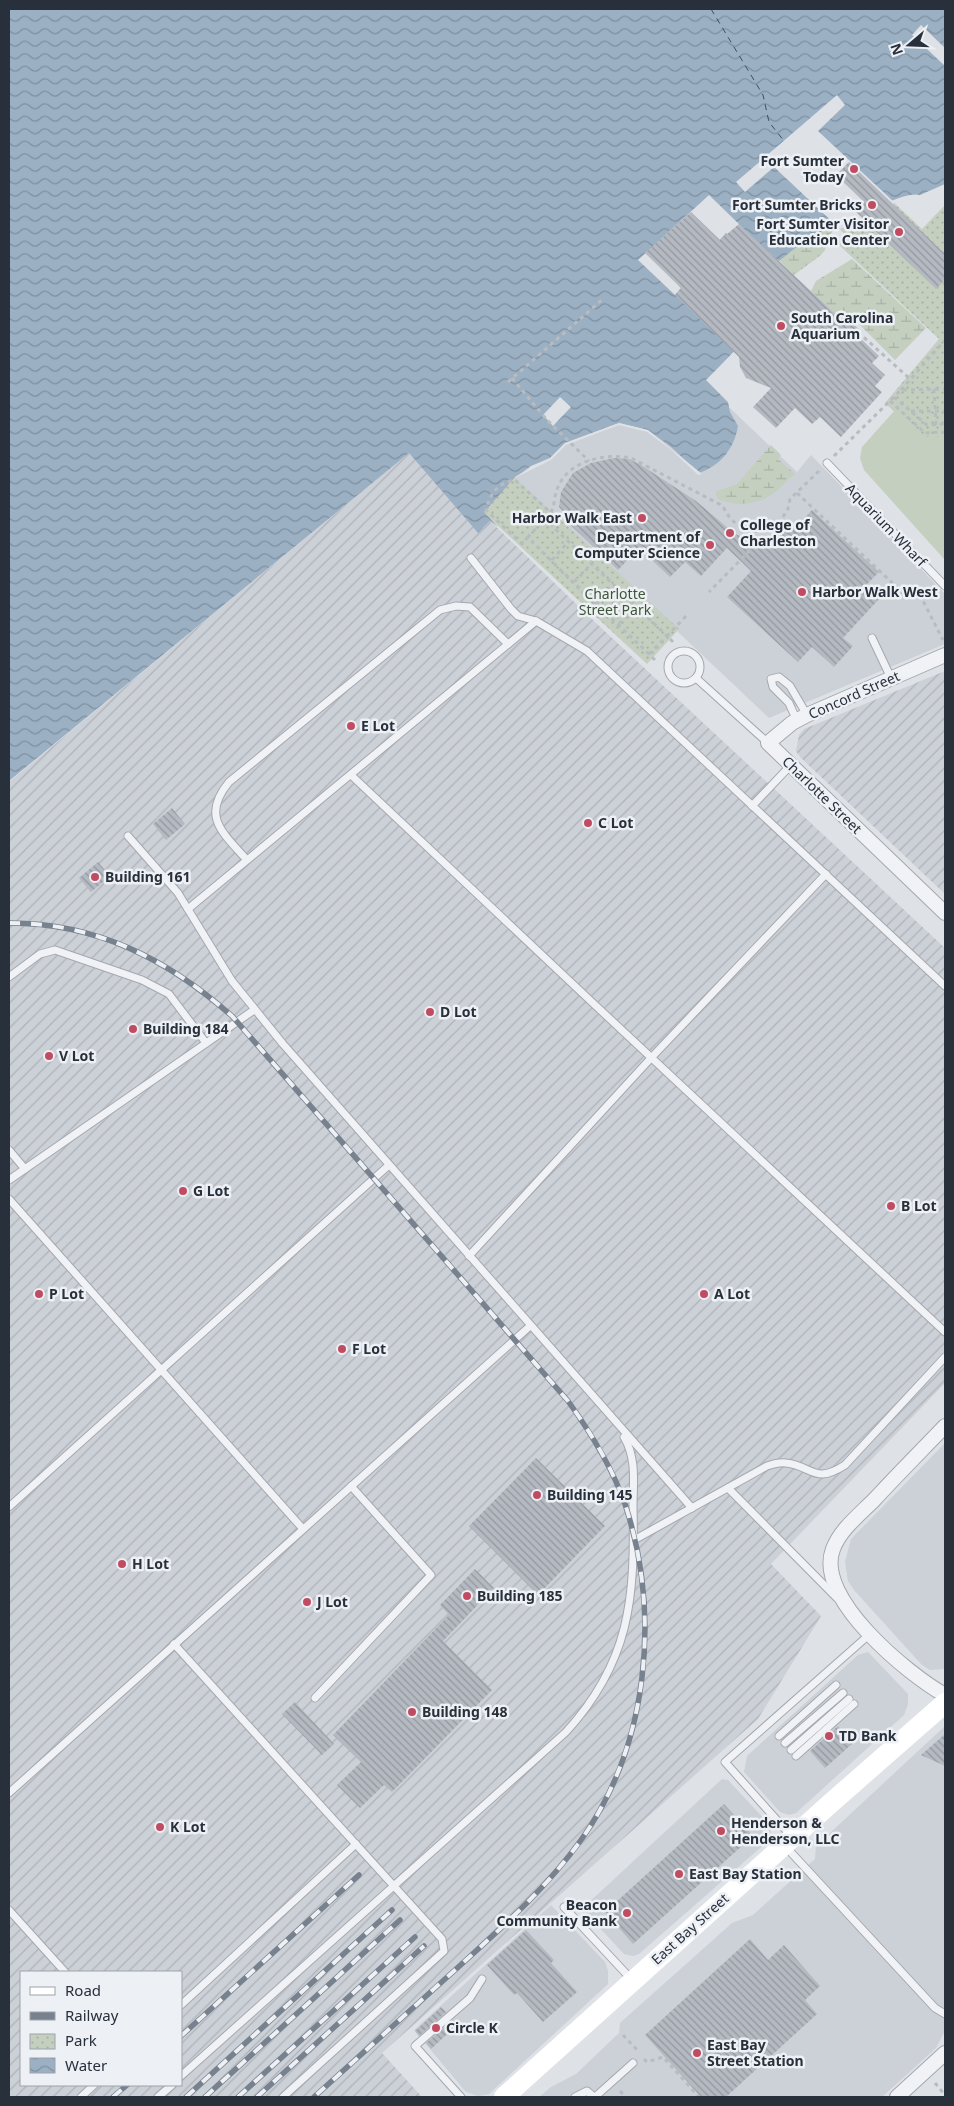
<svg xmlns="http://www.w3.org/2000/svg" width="954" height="2106" viewBox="0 0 954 2106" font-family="'Noto Sans',sans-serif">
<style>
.built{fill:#ccd0d7}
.industrial{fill:url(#industrial-furrows);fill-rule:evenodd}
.grass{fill:#c4cfbf}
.wetland{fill:url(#wetland-marsh)}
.park{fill:url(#park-dots)}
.water{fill:url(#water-waves)}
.pier{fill:#dee1e6}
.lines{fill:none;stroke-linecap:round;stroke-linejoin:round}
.ferry{stroke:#364f6b;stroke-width:1;stroke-dasharray:6 5;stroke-linecap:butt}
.building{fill:url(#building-back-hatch)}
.service-casing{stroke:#a4a8af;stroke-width:9}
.minor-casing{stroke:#a4a8af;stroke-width:16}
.path{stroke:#b8bcc1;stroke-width:3;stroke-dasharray:4 4;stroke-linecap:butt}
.service{stroke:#f0f2f5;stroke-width:7}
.minor{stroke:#f0f2f5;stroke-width:14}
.secondary{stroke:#fff;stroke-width:20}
.rail-casing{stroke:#78818e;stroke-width:5.5}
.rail{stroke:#edf0f4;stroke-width:4;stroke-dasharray:11;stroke-linecap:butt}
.poi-dot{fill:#c14c61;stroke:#edf0f4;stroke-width:2}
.labels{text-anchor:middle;stroke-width:5;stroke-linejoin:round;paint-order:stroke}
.poi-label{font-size:14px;font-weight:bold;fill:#28303b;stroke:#edf0f4;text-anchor:start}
.street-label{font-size:14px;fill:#28303b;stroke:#edf0f4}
.park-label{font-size:14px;fill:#3d5537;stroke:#edf0f4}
</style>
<defs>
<pattern id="industrial-furrows" width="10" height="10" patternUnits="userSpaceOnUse" patternTransform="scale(1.25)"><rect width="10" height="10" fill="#ccd0d7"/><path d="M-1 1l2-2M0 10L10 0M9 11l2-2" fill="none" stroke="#afb3b9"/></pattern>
<pattern id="wetland-marsh" width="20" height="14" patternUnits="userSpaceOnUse" patternTransform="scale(1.25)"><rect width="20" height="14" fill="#c4cfbf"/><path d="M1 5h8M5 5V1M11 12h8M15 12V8" fill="none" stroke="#a8b2a5"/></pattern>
<pattern id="park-dots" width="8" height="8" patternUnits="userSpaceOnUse" patternTransform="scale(1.25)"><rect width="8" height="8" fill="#c4cfbf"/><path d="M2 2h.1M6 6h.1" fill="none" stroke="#a8b2a5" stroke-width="1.8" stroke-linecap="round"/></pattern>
<pattern id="water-waves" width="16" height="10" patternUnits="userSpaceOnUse" patternTransform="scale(1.25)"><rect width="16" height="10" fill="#9bb0c3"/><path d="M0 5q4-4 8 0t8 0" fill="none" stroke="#7e90a0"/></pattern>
<pattern id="building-back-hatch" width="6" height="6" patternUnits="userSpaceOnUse" patternTransform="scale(1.25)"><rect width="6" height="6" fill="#b5bac2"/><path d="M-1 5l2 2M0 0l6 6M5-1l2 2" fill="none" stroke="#93989f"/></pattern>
</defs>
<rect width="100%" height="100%" fill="#dee1e6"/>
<g class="built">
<polygon points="589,274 797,472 811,455 945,594 945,644 769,718 438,405"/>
<polygon points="945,1443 945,1669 930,1670 922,1665 854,1590 848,1581 845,1562 851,1539"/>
<polygon points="868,1652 908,1694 908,1704 904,1715 796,1813 789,1815 780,1812 744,1772 747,1756 858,1655"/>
<polygon points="945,1726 945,2031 936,2048 882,2097 539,2097 551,2087 576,2074 619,2033 620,2023 732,1923 753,1915 815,1859 816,1846"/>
<polygon points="722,1779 728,1780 768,1823 771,1832 768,1841 639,1954 633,1956 624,1954 585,1912 585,1906"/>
<polygon points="551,1905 605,1962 608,1971 608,1984 489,2094 478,2096 466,2092 414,2030"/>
</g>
<g class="industrial">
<path d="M409,453L478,533L490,521L597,624L945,948V1383L771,1564L821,1616L758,1719L382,2053L422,2097H9V782ZM21,1972H181V2085H21Z"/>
<polygon points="945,671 945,894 800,757 796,751 799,735 804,729"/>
</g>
<polygon class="grass" points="896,409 945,437 945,560 864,470 860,458 862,447"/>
<g class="wetland">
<polygon points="827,219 837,227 828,236 825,250 821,255 794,275 770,252"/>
<polygon points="852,259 926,328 895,360 849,314 843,321 811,291 816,281"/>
<path d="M771,445L781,455L778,459L795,474C788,478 784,485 778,490C761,504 738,508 718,499L715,492L737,484Z"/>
</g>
<g class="park">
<polygon points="818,131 922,229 945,205 945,437 921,437 885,403 939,339 837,243 845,234 774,167"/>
<polygon points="513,476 679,629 647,664 481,510"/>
</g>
<path class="water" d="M9,9H945V184L920,195C905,190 853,219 837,227C814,231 797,247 779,261L769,252L712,315L741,344L707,380L728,402L730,412L738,426C734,449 721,465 699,473L671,447L648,430L619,423L565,443L550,458L516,476L484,512L498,527L490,521L478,533L409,453L9,781Z"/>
<g class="pier">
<polygon points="921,25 945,48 945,66 912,35"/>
<polygon points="837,95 845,105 818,131 895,203 840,229 774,167 745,192 736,182"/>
<polygon points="709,195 739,224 738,244 726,233 679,286 681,288 675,295 638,260"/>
<polygon points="734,352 736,353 710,380 730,400 731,405 706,380"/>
<polygon points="560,397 571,407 553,426 543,415"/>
<polygon points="619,423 648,430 702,474 698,475 670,449 647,432 619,425 566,445 551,460 515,478 531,466 550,458 565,443"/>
</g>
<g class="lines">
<polyline class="ferry" points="711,9 763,95 769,122 784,141"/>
</g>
<g class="building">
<polygon points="849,162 945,254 945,279 936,289 853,209 862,200 836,175"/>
<polygon points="691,212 720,240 739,224 843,321 846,318 860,330 856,334 879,356 872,363 885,375 875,386 882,392 841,437 820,417 812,424 795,408 776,428 753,407 771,388 746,378 740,367 739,357 675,295 681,288 645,253"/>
<polygon points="614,458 629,459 641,465 696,501 735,534 745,538 767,538 775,536 789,525 794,530 812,510 879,572 865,586 879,599 843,638 853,646 834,667 812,647 798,662 727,597 751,571 727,548 701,576 685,562 670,577 639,548 618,570 565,520 568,516 559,507 561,492 573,473 591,463"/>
<polygon points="172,808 185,824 166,840 153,824"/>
<polygon points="98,862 110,876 91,892 79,878"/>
<polygon points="536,1458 605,1526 538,1595 469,1526"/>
<polygon points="475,1569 494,1588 443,1641 492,1690 392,1792 384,1785 360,1808 337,1785 361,1762 333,1735 449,1615 440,1605"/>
<polygon points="295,1702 334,1744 322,1755 282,1714"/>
<polygon points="838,1726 853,1743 825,1768 810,1751"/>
<polygon points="945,1734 945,1766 921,1755"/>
<polygon points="724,1804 753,1836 633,1944 605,1912"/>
<polygon points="526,1930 554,1960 551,1963 577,1992 543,2022 517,1993 514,1995 487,1965"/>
<polygon points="750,1939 768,1960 784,1945 820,1986 805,2000 817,2014 726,2097 701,2097 645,2035"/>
<polygon points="441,2007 446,2012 419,2036 415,2031"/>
<polygon points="453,2020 458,2024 431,2049 426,2043"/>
</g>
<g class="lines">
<g class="service-casing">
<g id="service">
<polyline points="827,463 945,586"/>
<polyline points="471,558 511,609 518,616 536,621 587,651 945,986"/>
<polyline points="872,638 891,678"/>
<circle cx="684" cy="667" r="16"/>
<polyline points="696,678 768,743"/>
<polyline points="797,721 789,703 773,687 771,679 779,677 790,686 807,715"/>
<polyline points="351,775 595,1005 945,1332"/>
<polyline points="752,806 791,765"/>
<polyline points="128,836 178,893 232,981 283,1044 692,1508"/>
<path d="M246,859C222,832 201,816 229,782L440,610L456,606L470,607L508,644"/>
<polyline points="188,909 536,621"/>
<polyline points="9,977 40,954 55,950 142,980 169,994 206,1043"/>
<polyline points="9,1150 25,1169"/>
<polyline points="9,1180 254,1010"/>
<polyline points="9,1199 303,1529"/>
<polyline points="469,1256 651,1058 826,874"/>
<polyline points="728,1488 837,1598"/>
<polyline points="9,1507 389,1165"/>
<path d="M634,1540L767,1466C773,1464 780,1462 786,1463C813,1466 814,1485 845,1465L945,1357"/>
<polyline points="174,1644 442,1939 444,1951 283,2097"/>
<polyline points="315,1698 431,1575 351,1486"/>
<polyline points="779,1736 836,1685"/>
<polyline points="785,1743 843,1693"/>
<polyline points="791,1750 849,1699"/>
<polyline points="796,1756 854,1704"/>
<polyline points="9,1793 530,1326"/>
<polyline points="792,1837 725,1762 870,1634"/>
<polyline points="786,1847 935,2008 945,2014"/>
<polyline points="564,1907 632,1980"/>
<polyline points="9,1910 65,1972"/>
<polyline points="181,2005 356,1844"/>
<path d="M181,2076L566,1732C630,1662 635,1599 633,1507C633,1483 637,1459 624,1437"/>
<polyline points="81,2097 94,2085"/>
<polyline points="158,2097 172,2085"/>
<polyline points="461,2097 415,2046 470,1998 482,1979"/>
<polyline points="575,2097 587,2091 594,2097"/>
<polyline points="595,2097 633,2063"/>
</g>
</g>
<g class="minor-casing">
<g id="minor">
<polyline points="945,655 807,715 792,723 768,743 945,913"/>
<path d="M945,1426C921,1451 897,1475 874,1500C859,1515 840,1530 833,1549C814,1598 909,1675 945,1695"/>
<polyline points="897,2097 945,2053"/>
</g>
</g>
<g class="path">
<polyline points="945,228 945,230"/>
<polyline points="943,282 945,285"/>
<polyline points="858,332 910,379"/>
<polyline points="512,378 547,420 589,461"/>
<polyline points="508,382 604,298"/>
<polyline points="934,389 936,425"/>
<polyline points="901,390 945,340"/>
<polyline points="894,397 927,425 945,424"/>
<polyline points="890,401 925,433 945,432"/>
<polyline points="911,411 945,411"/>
<polyline points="834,456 901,390 945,389"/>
<polyline points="797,493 905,595 917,589 943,640"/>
<path d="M546,519C557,507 552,501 558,487C569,460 606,453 631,458L723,506C729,520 739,529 755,530L756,544L709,592"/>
<polyline points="755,530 768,528 781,520 788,509 790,499 819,471"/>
<path d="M528,537L522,544L486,510C490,493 498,483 515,480L551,513"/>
<polyline points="552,560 569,541"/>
<polyline points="574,582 592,564"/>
<polyline points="597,603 614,584"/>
<polyline points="619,624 636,606"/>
<polyline points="673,642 667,636 686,616"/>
<path d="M649,654L667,636L545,519L528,537C569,580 614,620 656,661"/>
<polyline points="623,2035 639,2052"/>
<polyline points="644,2059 647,2062 663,2057 699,2097"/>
<polyline points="935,2083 945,2095"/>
<polyline points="620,2091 626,2097"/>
</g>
<use href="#service" class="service"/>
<use href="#minor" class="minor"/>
<polyline class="secondary" points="504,2097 832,1802 945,1703"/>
<g class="rail-casing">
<g id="rail">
<path d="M9,923C97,923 167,959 232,1016L568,1401C591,1433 612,1467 625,1504C661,1613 649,1745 581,1840C545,1890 500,1929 455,1970C408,2012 361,2055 314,2097"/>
<polyline points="181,2036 359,1875"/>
<polyline points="113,2097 127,2085"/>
<polyline points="186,2097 392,1910"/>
<polyline points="205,2097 400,1920"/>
<polyline points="238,2097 415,1937"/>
<polyline points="257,2097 424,1946"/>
</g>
</g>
<use href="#rail" class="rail"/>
</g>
<g class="poi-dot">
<circle cx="854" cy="169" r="5"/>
<circle cx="872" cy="205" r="5"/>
<circle cx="899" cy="232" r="5"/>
<circle cx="781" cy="326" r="5"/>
<circle cx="642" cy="518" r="5"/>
<circle cx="730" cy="533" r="5"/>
<circle cx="710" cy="545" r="5"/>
<circle cx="802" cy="592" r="5"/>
<circle cx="351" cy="726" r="5"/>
<circle cx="588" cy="823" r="5"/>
<circle cx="95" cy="877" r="5"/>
<circle cx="430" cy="1012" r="5"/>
<circle cx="133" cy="1029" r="5"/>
<circle cx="49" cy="1056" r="5"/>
<circle cx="183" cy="1191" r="5"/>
<circle cx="891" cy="1206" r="5"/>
<circle cx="39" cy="1294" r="5"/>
<circle cx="704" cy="1294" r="5"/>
<circle cx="342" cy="1349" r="5"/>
<circle cx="537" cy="1495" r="5"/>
<circle cx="122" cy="1564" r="5"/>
<circle cx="467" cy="1596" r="5"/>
<circle cx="307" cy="1602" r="5"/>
<circle cx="412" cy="1712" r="5"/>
<circle cx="829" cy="1736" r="5"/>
<circle cx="160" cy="1827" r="5"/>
<circle cx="721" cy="1831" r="5"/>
<circle cx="679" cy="1874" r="5"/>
<circle cx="627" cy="1913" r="5"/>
<circle cx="436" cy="2028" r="5"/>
<circle cx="697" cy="2053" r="5"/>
</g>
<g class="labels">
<g class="poi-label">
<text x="844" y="166" text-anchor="end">Fort Sumter<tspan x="844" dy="16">Today</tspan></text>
<text x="862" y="210" text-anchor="end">Fort Sumter Bricks</text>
<text x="889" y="229" text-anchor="end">Fort Sumter Visitor<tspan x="889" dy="16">Education Center</tspan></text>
<text x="791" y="323">South Carolina<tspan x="791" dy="16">Aquarium</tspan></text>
<text x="632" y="523" text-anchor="end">Harbor Walk East</text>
<text x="740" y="530">College of<tspan x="740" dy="16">Charleston</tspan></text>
<text x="700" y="542" text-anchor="end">Department of<tspan x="700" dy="16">Computer Science</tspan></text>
<text x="812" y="597">Harbor Walk West</text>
<text x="361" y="731">E Lot</text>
<text x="598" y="828">C Lot</text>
<text x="105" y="882">Building 161</text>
<text x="440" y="1017">D Lot</text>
<text x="143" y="1034">Building 184</text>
<text x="59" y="1061">V Lot</text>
<text x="193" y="1196">G Lot</text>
<text x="901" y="1211">B Lot</text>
<text x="49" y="1299">P Lot</text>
<text x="714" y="1299">A Lot</text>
<text x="352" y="1354">F Lot</text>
<text x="547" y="1500">Building 145</text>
<text x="132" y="1569">H Lot</text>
<text x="477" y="1601">Building 185</text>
<text x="317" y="1607">J Lot</text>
<text x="422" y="1717">Building 148</text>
<text x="839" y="1741">TD Bank</text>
<text x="731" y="1828">Henderson &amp;<tspan x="731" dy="16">Henderson, LLC</tspan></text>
<text x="170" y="1832">K Lot</text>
<text x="689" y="1879">East Bay Station</text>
<text x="617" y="1910" text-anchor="end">Beacon<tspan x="617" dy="16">Community Bank</tspan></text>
<text x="446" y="2033">Circle K</text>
<text x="707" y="2050">East Bay<tspan x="707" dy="16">Street Station</tspan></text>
</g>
<g class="street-label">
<text transform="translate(886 525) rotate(46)" y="5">Aquarium Wharf</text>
<text transform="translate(854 695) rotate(-24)" y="5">Concord Street</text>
<text transform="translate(822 795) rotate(44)" y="5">Charlotte Street</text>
<text transform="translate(690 1929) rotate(-42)" y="5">East Bay Street</text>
</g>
<g class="park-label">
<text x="615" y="599">Charlotte<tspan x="615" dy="16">Street Park</tspan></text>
</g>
</g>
<rect width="954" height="2106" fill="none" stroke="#28303b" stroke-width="20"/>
<rect x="20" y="1971" width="162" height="115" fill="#edf0f4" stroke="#9ea3aa"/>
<rect x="30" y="1987" width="25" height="8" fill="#ffffff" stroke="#9ea3aa"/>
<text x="65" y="1996" font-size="15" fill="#28303b">Road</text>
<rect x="30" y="2012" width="25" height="8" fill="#78818e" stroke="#9ea3aa"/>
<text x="65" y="2021" font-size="15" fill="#28303b">Railway</text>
<rect x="30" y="2034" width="25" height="15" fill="url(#park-dots)" stroke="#9ea3aa"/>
<text x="65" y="2046" font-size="15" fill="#28303b">Park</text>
<rect x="30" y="2058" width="25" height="15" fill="url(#water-waves)" stroke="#9ea3aa"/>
<text x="65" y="2071" font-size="15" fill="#28303b">Water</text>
<g transform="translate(909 45) rotate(251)" stroke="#edf0f4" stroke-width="4" paint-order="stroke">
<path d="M0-4L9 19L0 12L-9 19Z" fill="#28303b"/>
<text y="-8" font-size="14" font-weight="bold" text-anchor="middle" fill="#28303b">N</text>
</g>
</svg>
